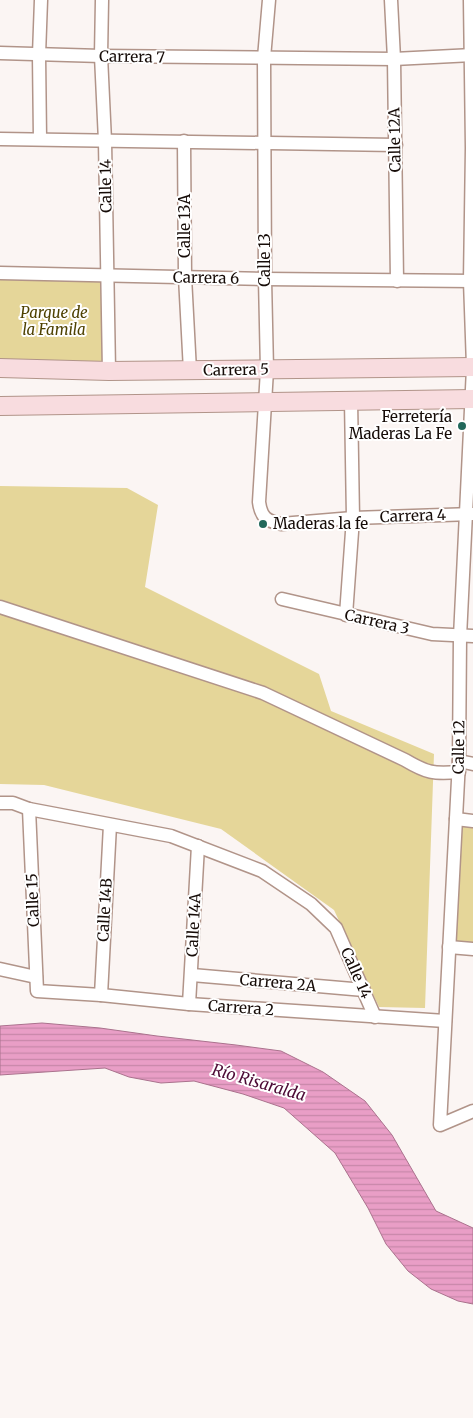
<svg xmlns="http://www.w3.org/2000/svg" width="473" height="1418" viewBox="0 0 473 1418" font-family="Merriweather,serif">
<style>
.park{fill:#e5d699}
.water{fill:url(#water-rules);stroke:#aa728d}
.lines{fill:none;stroke-linecap:round;stroke-linejoin:round}
.street-casing{stroke:#b19489;stroke-width:15}
.secondary-casing{stroke:#b19489;stroke-width:20}
.street{stroke:#fff;stroke-width:12}
.secondary{stroke:#f8dcdf;stroke-width:18}
.poi-dot{fill:#22685b;stroke:#fff;stroke-width:2}
.labels{text-anchor:middle;stroke-width:4;stroke-linejoin:round;paint-order:stroke}
.street-label{font-size:15px;fill:#160c08;stroke:#fff}
.park-label{font-size:15px;font-style:italic;fill:#4e4100;stroke:#fff}
.poi-label{font-size:15px;fill:#160c08;stroke:#fff;text-anchor:end}
.water-label{font-size:16px;font-style:italic;fill:#4c0a35;stroke:#fff}
</style>
<defs>
<pattern id="water-rules" width="6" height="5" patternUnits="userSpaceOnUse" patternTransform="scale(1.25)"><rect width="6" height="5" fill="#e99ec6"/><path d="M0 2.5h6" fill="none" stroke="#c787a9"/></pattern>
</defs>
<rect width="100%" height="100%" fill="#fbf5f3"/>
<g class="park">
<polygon points="0,273 108,276 109,371 0,368"/>
<polygon points="0,486 127,488 158,505 145,587 319,674 331,711 434,754 425,1008 379,1007 334,910 221,829 44,785 0,784"/>
<polygon points="458,821 473,823 473,944 453,941"/>
</g>
<polygon class="water" points="42,1023 100,1028 157,1036 236,1045 281,1051 323,1072 365,1101 392,1135 436,1211 473,1228 473,1304 458,1301 431,1289 408,1271 386,1244 368,1208 335,1153 284,1108 243,1094 194,1081 161,1083 129,1077 105,1068 0,1075 0,1026"/>
<g class="lines">
<g class="street-casing">
<g id="street">
<polyline points="102,0 101,56 105,141 109,371"/>
<path d="M269,0L264,58L265,279L267,370L259,502C261,517 266,521 281,524L353,518L473,514"/>
<polyline points="391,0 394,59 397,281"/>
<polyline points="470,0 472,148 470,281 473,366"/>
<polyline points="0,53 101,56 394,59 473,55"/>
<polyline points="0,139 396,145"/>
<polyline points="40,139 39,55 41,0"/>
<polyline points="184,141 185,277 190,371"/>
<polyline points="0,273 265,279 473,281"/>
<polyline points="473,368 460,637 459,761 440,1125 473,1111"/>
<polyline points="282,599 432,634 473,636"/>
<path d="M0,607L263,693L405,760C427,773 433,774 459,772"/>
<polyline points="346,615 353,518 351,400"/>
<polyline points="459,761 473,764"/>
<polyline points="0,803 13,803 29,809 171,836 262,871 311,904 336,928 375,1017"/>
<polyline points="29,809 37,991 101,995 189,1004 445,1021"/>
<polyline points="456,819 473,821"/>
<polyline points="449,947 473,949"/>
<polyline points="0,969 36,977"/>
<polyline points="192,975 364,990"/>
<polyline points="101,995 110,825"/>
<polyline points="189,1004 198,846"/>
</g>
</g>
<g class="secondary-casing">
<g id="secondary">
<polyline points="0,368 109,371 473,367"/>
<polyline points="0,406 473,399"/>
</g>
</g>
<use href="#street" class="street"/>
<use href="#secondary" class="secondary"/>
</g>
<g class="poi-dot">
<circle cx="462" cy="426" r="5"/>
<circle cx="263" cy="524" r="5"/>
</g>
<g class="labels">
<g class="street-label">
<text transform="translate(132 57) rotate(1)" y="5">Carrera 7</text>
<text transform="translate(395 140) rotate(-91)" y="5">Calle 12A</text>
<text transform="translate(106 186) rotate(-91)" y="5">Calle 14</text>
<text transform="translate(185 226) rotate(-90)" y="5">Calle 13A</text>
<text transform="translate(265 260) rotate(-90)" y="5">Calle 13</text>
<text transform="translate(206 278) rotate(1)" y="5">Carrera 6</text>
<text transform="translate(236 370) rotate(-1)" y="5">Carrera 5</text>
<text transform="translate(413 516) rotate(-2)" y="5">Carrera 4</text>
<text transform="translate(377 622) rotate(13)" y="5">Carrera 3</text>
<text transform="translate(459 747) rotate(-89)" y="5">Calle 12</text>
<text transform="translate(33 900) rotate(-92)" y="5">Calle 15</text>
<text transform="translate(105 910) rotate(-87)" y="5">Calle 14B</text>
<text transform="translate(194 925) rotate(-87)" y="5">Calle 14A</text>
<text transform="translate(356 973) rotate(66)" y="5">Calle 14</text>
<text transform="translate(278 983) rotate(5)" y="5">Carrera 2A</text>
<text transform="translate(241 1008) rotate(4)" y="5">Carrera 2</text>
</g>
<g class="park-label">
<text x="54" y="318">Parque de<tspan x="54" dy="17">la Famila</tspan></text>
</g>
<g class="poi-label">
<text x="452" y="422">Ferretería<tspan x="452" dy="17">Maderas La Fe</tspan></text>
<text x="273" y="529" text-anchor="start">Maderas la fe</text>
</g>
<g class="water-label">
<text transform="translate(259 1082) rotate(16)" y="6">Río Risaralda</text>
</g>
</g>
</svg>
